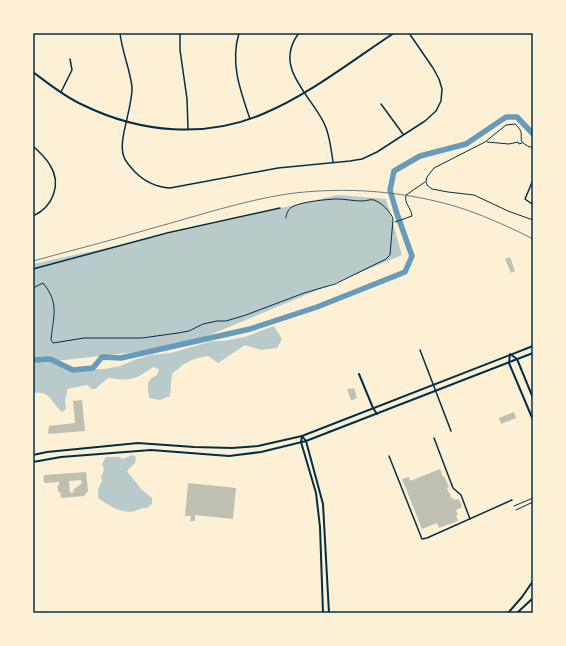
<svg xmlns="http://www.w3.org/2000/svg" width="566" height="646" viewBox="0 0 566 646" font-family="'Fira Sans Condensed',sans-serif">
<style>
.green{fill:#b9caca}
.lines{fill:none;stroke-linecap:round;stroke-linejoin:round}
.river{stroke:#669bbc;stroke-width:5.5}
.building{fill:#bec0b2;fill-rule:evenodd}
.path{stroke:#003049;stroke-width:1}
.service{stroke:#003049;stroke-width:1}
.minor{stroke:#003049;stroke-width:1.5}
.tertiary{stroke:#003049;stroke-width:2}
.secondary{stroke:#003049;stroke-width:2}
.rail{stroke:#657d81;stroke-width:1}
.neatline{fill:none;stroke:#003049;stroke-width:1.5}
</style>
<rect width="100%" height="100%" fill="#fdf0d5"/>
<g class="green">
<path d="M338,195L386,199L402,255L181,347L55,361L73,370L105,369L120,366L134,360L151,355L171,353L212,341H223L245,337L274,326L282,339L277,348L261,350L245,345L218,363L208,356C190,359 186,362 172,374L170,396L160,400L149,398C148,386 145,380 157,375L159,369L153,367C136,380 129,381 108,378L95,389H92L87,385L67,389V394L65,399L66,409L62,412C52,404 51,391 36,393L33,391V264L107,248Z"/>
<path d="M132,455L136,457L135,463L127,471L141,489L152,498V504L147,508C141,508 140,509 135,511C122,515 107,504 98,498V489L102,481L101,477L104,470L102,464L106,457H119L123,459Z"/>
</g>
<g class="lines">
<polyline class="river" points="33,360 50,359 73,370 93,368 102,357 121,358 250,329 317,307 405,272 412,256 397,214 390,190 394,171 420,156 466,144 506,117 517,117 533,134"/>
</g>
<g class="building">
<polygon points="510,257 515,271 511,273 505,259"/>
<polygon points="351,388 351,389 354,388 357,398 353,400 351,400 347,389"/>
<polygon points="82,400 85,431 48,434 49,426 75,423 73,401"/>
<polygon points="514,412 516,418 501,424 499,418"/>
<polygon points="440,469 443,477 444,476 449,487 447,488 452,499 454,498 454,500 459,499 462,507 456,510 458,515 456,515 458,521 439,528 437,523 422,529 402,479 409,477 410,481"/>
<path d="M86,472L88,491L84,496L61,498L60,492H58V489L57,486L59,485V482L45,483L44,481H43L44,475ZM81,480L82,483L73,490L74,492L70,493L69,481Z"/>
<polygon points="188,483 236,488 233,519 195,515 195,521 190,521 191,516 185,516"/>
</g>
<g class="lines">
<g class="path">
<polyline points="487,142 509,144 518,142 519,144 522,143"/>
<path d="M533,148C530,147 525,145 523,143C518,138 526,133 515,124L506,125L485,142L434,168L427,177L426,182L427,185L432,189L448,192L474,195L508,211L533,220"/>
<path d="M395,222L412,216C411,207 404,204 406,195L425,182"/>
<path d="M33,288L43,283C60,304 53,316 51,340L53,343L84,338H142L178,333L189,331L203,324L217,321H226L246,315L304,293L335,284L386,259L390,255L393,219C391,212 382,203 374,200C370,199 366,201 362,201C354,201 345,199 337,199C328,199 302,202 294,206C289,208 286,213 286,218"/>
</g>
<g class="service">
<polyline points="514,506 533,498"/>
<polyline points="516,510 533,502"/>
</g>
<g class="minor">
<path d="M120,33C122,52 130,69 132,87C133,107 117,142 124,157C126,163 131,167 135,172C145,182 156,187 170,188L278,168L350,161L362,159L377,152L425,121L436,111L441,101L442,89L439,79L433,68L409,33"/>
<polyline points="180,33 180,50 187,99 188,129"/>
<path d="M239,33C230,63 240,90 250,119"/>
<path d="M299,33C273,67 309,93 324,123C330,135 331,149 333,162"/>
<polyline points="61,92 72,70 70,59"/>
<polyline points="381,104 403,134"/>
<path d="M33,146C39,152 46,158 50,165C62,184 53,207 33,216"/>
<polyline points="532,204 525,199 533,180"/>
<polyline points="33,269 167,233 280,208"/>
<polyline points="420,350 451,431"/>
<polyline points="434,438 453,488 461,495 470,519"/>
<polyline points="389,456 422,539 427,538 512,500"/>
</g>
<g class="tertiary">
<path d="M33,72C49,84 65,97 83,105C140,133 207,139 265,113C310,94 353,60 394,33"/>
<polyline points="359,374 373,408 377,414"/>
<polyline points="533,398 517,359 510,354 509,363 533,420"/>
<polyline points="302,436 306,441 323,504 329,613"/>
<polyline points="302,436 301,442 316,493 320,527 323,613"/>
<polyline points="508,613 522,597 533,581"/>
<polyline points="517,613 533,598"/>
</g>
<g class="secondary">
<polyline points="33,455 47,452 138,443 194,447 232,448 258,446 302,436 533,346"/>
<polyline points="33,462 61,457 151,450 229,456 261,452 306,441 533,353"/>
</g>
<path class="rail" d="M33,261C73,250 113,240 153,228C197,216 242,201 287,194C346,186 410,191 467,210C489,218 512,228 533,239"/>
</g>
<rect width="566" height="646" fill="none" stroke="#fdf0d5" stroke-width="68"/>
<rect x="34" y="34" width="498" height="578" class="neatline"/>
</svg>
